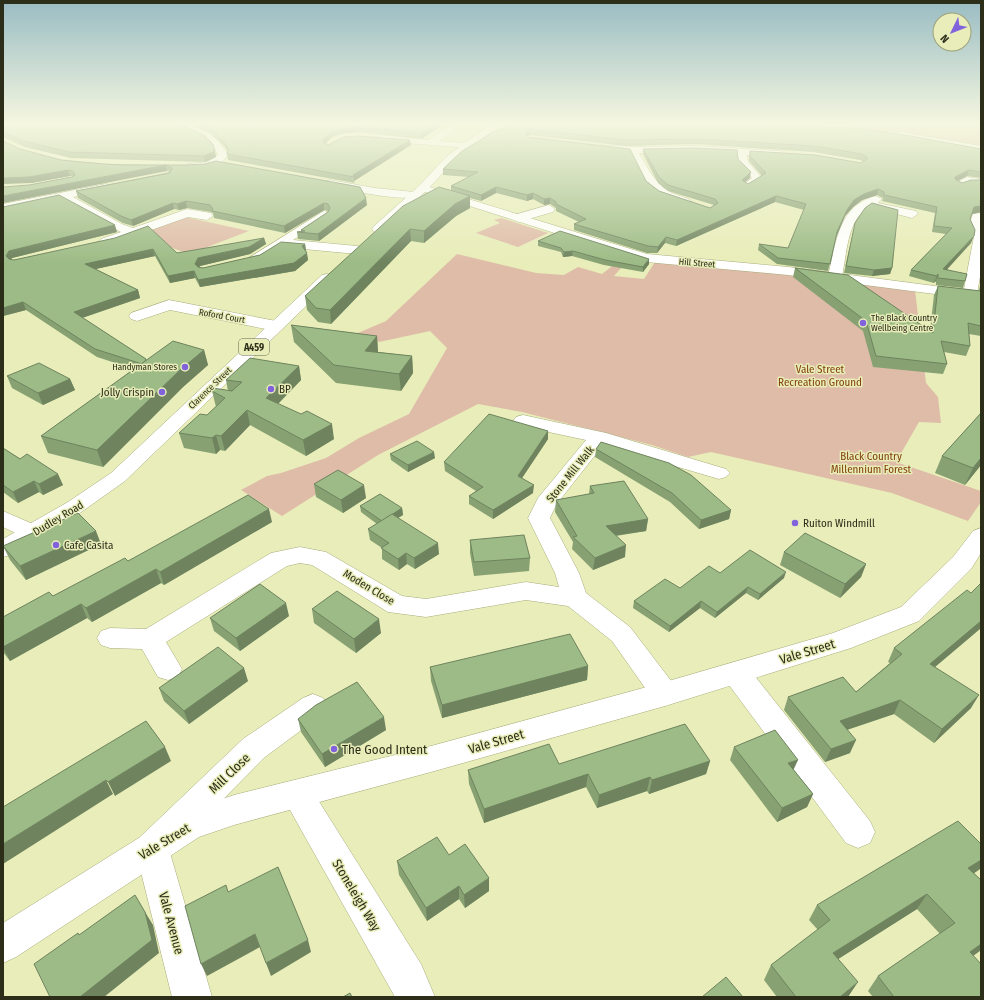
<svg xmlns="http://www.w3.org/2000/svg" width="984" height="1000" viewBox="0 0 984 1000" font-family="'Fira Sans Condensed',sans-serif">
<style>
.green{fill:#dfbca8}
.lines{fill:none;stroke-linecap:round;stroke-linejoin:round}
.minor-casing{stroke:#a9ad7c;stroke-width:1}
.tertiary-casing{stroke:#a9ad7c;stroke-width:1}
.primary-casing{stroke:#a9ad7c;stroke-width:1}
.minor{fill:#fff;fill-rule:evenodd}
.tertiary{fill:#fff;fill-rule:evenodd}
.primary{fill:#fff;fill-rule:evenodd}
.wall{fill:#87a173;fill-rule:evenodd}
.shaded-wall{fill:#6e835e}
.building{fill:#9dbb86;stroke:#6e835e;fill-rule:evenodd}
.poi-dot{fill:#8162dd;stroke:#e8edb9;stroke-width:1.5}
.labels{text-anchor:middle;stroke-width:3;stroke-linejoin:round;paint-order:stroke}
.far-street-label{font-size:9px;fill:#2c2e1a;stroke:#e8edb9}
.far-poi-label{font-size:9px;fill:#2c2e1a;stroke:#e8edb9;text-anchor:start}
.shield{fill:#e8edb9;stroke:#64674a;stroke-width:1}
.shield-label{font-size:10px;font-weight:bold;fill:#2c2e1a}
.park-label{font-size:11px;fill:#834009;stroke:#e8edb9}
.poi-label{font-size:11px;fill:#2c2e1a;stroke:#e8edb9;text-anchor:start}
.street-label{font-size:11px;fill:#2c2e1a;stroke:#e8edb9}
.near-street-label{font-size:13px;fill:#2c2e1a;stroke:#e8edb9}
.near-poi-label{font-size:13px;fill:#2c2e1a;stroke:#e8edb9;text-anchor:start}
</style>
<rect width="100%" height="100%" fill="#e8edb9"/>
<g class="green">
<polygon points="851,123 981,123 981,147 906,134 846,128"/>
<polygon points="185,217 249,231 189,254 156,242 129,237"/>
<polygon points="501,218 548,233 518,247 476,233 500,223 494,220"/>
<polygon points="457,254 536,273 564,275 578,267 602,274 624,257 630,258 614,276 644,279 655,262 817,276 915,290 926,383 938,397 941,423 919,422 896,462 981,491 981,502 968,521 892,493 711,452 688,457 652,445 522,412 478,404 378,455 282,516 241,490 267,476 281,473 326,458 359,438 409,414 447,348 430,331 379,342 374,337 344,339 386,321"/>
</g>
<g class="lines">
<g class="minor-casing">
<g id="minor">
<path d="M169,123C193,123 216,132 228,155C219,168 202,172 187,168L186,166L187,164L208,162L218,155L215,149L206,139Z"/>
<polygon points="453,123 463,123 440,141 467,143 472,146 470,148 380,141 375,138 380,135 429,140"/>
<polygon points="900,132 981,146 981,152 897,137 897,133"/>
<path d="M601,145L633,147L695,146L780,151L785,154L780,157L747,155L748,162L763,179L748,189L742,186L752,178L738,163L737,154L695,152L639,153C648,168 655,184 670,192C677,196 689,197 693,203L687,207C654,198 644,182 629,153L598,150L596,148Z"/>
<polygon points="967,177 981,179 981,185 969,184 960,187 956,186 954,184"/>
<path d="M330,180L375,188L414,192L420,195C413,204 339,189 326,185L324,183Z"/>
<polygon points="106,184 110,185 112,187 110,189 73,197 122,224 133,228 187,209 211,213 213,216 207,220 188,217 106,246 99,242 101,239 121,232 61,200 3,212 3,204"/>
<path d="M876,196L882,199L878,203L916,211L918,214L912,218L869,207C847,219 847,254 842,276L840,279H830L828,276C836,244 838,205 876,196Z"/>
<polygon points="549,205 555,209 553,212 518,222 512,218 514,215"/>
<polygon points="324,211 328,212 330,215 328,218 293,240 357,246 362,247 364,250 362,253 357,254 282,247 261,261 251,261 249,258"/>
<polygon points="981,213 981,271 977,294 975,297 965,297 963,294 974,236 969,226 973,214"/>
<polygon points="169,300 276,321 282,323 284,326 282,329 276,331 170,310 137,321 131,319 129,316 131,313"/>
<polygon points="523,415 606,433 726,469 730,473 726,477 719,479 603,445 556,505 550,518 579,573 586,593 630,627 675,686 679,694 675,702 665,706 655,702 612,641 568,606 526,600 426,617 388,612 312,565 300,563 287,566 166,642 182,669 178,677 168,680 158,677 142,649 110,648 101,645 97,638 101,631 110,628 146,629 271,553 300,547 326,552 402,596 426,599 526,582 559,587 555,573 528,518 538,498 586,440 516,425 513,421 516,417"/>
<polygon points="3,511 42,528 46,533 42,538 34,540 26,538 3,527"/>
<polygon points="736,662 746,665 870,821 875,832 870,843 858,848 846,843 726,681 722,673 726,665"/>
<polygon points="313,694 323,698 328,706 323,714 265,757 170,853 212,997 172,997 135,848 140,837 243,739 303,698"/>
<polygon points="297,780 308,784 421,964 435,997 395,997 281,794 286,784"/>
</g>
</g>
<g class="tertiary-casing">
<g id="tertiary">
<polygon points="423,185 647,254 788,267 981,292 981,300 788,275 646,262 419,190 417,188 419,186"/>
<polygon points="981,528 981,553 971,569 919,621 851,648 665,706 431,772 234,825 199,837 16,957 3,963 3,923 177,814 234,795 431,746 665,682 833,633 901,607 953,557 973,531"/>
</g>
</g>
<g class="primary-casing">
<g id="primary">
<polygon points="492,123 502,123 454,161 427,190 382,232 374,232 372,229 374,226 419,186 446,157"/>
<polygon points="327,274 332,275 334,278 332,281 125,481 56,530 11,555 3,557 3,539 68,502 111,473 322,275"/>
</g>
</g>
<use href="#minor" class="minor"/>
<use href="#tertiary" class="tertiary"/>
<use href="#primary" class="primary"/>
</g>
<g class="wall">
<polygon points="3,123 216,157 205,162 71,158 25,147 3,137"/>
<polygon points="183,123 446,123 421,139 359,132 345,133 332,137 326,143 328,145 411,145 354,181 355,183 228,160 227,154 228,151 224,146 211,134 195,126"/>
<path d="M513,123L649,124L650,125L981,149V178L967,176L957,181L962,183L981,180V212L972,214L970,219L971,243L947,269L965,281L963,288L936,285V281L934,283L909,276L911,270L946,234L932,232L935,213L882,201L883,198L877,195L862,200L853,207L845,216L836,238L828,271L777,264L758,250L759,244L788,248L804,210L775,202L676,246L665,243L657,253H647L574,230V224L579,222L556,211V208L550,204L544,205L533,199L527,201L496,193L481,201L470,198V208L456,216L424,243L411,241L331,324L318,322L307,310L305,296L451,191V186L469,177L443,175V169ZM530,135L626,146L695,144L814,152L860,160L863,161L861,163L750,151L749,157V161L762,176L748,184L745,182L750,178L738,159L643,149V154L658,183L668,191L714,205L710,208L659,191L646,181L527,137V136Z"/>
<polygon points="20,149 61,160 104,164 168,165 367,205 319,241 298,239 297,232 301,231 301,230 328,212 329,211 328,211 324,210 285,233 214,218 213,213 211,212 187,208 179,210 174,209 133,226 123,223 78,198 76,191 170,172 167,171 29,185 72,177 73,176 70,176 31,183"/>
<polygon points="3,207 117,232 12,258 11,260 14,260 115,238 177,253 264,238 266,244 250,254 200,266 199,267 203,268 260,255 305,244 306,251 308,260 295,271 200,287 195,278 170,283 155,256 95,269 138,290 140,298 82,318 146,359 147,360 204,350 208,365 183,387 103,467 48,453 41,436 134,369 97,357 26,310 3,316"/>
<polygon points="855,223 892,268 890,274 872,276 844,273"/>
<polygon points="538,241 649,264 643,272 604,265 572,256 563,257 561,252 538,246"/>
<polygon points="795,268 930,331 934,295 938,286 980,291 979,290 981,282 981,336 969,334 970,346 966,356 944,352 947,364 943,374 873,367 863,331 793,277"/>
<polygon points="291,325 377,336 378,352 412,356 413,373 401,391 336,383 294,342"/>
<polygon points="299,366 301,380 278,404 334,439 306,456 250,425 225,451 220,450 216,454 184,448 179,433 207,415 216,407 212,391 228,391 226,380"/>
<polygon points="7,376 70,379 75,390 43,405 12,388"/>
<polygon points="981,413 981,465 965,485 935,473 942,456"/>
<polygon points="548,431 548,439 522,478 533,493 493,519 469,504 469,496 476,491 445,471 444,462"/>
<polygon points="3,448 63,485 43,495 39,492 18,503 3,492"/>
<polygon points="596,449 731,510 729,519 699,529 670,502 595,457"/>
<polygon points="390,454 435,458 408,472 391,460"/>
<polygon points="314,484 366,498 343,513 316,497"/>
<polygon points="590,486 648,519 646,531 616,536 625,557 593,570 572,549 573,542 555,512 556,500 589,494"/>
<polygon points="360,506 402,508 403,515 398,518 439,554 415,569 407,564 399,570 382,559 382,548 370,540 368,529 377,524 361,512"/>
<polygon points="272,522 164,585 161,583 92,622 87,618 10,661 3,652 3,617 53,596 128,561"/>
<polygon points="470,540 530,558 529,571 474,576 470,553"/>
<polygon points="101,544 26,580 10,560 3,546"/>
<polygon points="784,552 866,564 861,577 840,598 780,565"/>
<polygon points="720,573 784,578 758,600 746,593 715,618 700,608 669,632 633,608 634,601 680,588"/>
<polygon points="971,593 981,628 935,667 971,708 934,743 894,714 847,730 850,753 825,762 784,710 788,697 856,692 890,663 888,662 894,648"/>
<polygon points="312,609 381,633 356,653 314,623"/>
<polygon points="289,616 240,651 214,631 210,618"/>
<polygon points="588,666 587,680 442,718 431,681 430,667"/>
<polygon points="248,681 189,724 164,701 159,688"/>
<polygon points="298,719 386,730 325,767 301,732"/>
<polygon points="734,747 794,770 813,794 807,807 777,822 730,760"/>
<polygon points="710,761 706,774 649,794 647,791 597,808 586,787 484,823 469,784 468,770 559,764"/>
<polygon points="449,855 489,891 465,908 459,899 427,921 399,875 397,861"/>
<polygon points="980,869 974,873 981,881 981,950 973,956 981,997 873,997 868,991 878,976 940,934 917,909 838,959 849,997 777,997 764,980 771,965 818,930 809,920 817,905"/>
</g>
<g class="shaded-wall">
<polygon points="438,123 446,123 421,139 421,133"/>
<polygon points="358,127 359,132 345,133 332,137 322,146 322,141 332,132 344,128"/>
<polygon points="530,129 530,135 526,136 526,131"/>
<polygon points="410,140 411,145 354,181 354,177 353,175"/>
<polygon points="215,151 216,157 205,162 204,156"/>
<polygon points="166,165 167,171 3,203 3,196"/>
<polygon points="68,170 70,176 31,183 3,184 3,178"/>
<polygon points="969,170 967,176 953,183 955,177"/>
<polygon points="751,172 750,178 741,186 742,180"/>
<polygon points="496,187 496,193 481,201 481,195"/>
<polygon points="878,189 877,195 862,200 853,207 845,216 835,239 837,232 847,210 854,200 864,194"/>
<polygon points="533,193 533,199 527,201 527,195"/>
<polygon points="470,196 470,208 456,216 424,243 424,231 455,204"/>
<polygon points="776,196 775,202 676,246 677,240"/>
<polygon points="366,198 367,205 319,241 318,234"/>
<polygon points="550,198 550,204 544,205 544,199"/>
<polygon points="186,201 187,208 179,210 177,204"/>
<polygon points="173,203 174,209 133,226 131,220"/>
<polygon points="324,203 324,210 285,233 284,226"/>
<polygon points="981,206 981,212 972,214 974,207"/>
<polygon points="115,225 117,232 12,258 9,263 6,256 9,251"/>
<polygon points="410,229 411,241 331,324 330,310"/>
<polygon points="974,236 971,243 941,276 943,269"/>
<polygon points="666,237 665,243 657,253 658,247"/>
<polygon points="264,238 266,244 250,254 200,266 197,271 195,264 198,258"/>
<polygon points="305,244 306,251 303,253 302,246"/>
<polygon points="153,249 155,256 87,271 85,264"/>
<polygon points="573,251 572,256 563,257 564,252"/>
<polygon points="307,253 308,260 295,271 200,287 198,280"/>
<polygon points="649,259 649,264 643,272 643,267"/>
<polygon points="892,268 890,274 872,276 874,270"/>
<polygon points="194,271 195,278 170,283 168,276"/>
<polygon points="938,274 936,281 934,283 937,276"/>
<polygon points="138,290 140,298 76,320 74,312"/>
<polygon points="23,302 26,310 3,316 3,308"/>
<polygon points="377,336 378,353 365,351"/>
<polygon points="204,350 208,365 183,387 103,467 97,450 179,371"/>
<polygon points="412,356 413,373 401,391 399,374"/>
<polygon points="299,366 301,380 269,413 266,398"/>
<polygon points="70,379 75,390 43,405 38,393"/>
<polygon points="247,410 250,425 225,451 221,436"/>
<polygon points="332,424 334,439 306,456 303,440"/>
<polygon points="548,431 548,439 518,484 518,476"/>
<polygon points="216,435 220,450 216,454 212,438"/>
<polygon points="434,452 435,458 408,472 408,465"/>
<polygon points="981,458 981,465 965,485 973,468"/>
<polygon points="58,474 63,485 43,495 39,484"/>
<polygon points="34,481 39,492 18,503 13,492"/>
<polygon points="364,485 366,498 343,513 341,500"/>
<polygon points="534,485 533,493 493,519 493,510"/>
<polygon points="402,508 403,515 382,527 382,521"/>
<polygon points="269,509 272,522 164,585 160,572"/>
<polygon points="731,510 729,519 699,529 701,520"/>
<polygon points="648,519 646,531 604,537 606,526"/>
<polygon points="96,531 101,544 26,580 20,566"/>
<polygon points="438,543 439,554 415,569 414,558"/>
<polygon points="626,545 625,557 593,570 595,558"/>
<polygon points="406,553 407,564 399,570 398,559"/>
<polygon points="866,564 861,577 840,598 845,584"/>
<polygon points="156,569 161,583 92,622 86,608"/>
<polygon points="786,572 784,578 758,600 760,594"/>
<polygon points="748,587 746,593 715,618 717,612"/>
<polygon points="701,601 700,608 669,632 670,626"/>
<polygon points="286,603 289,616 240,651 236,638"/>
<polygon points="81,604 87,618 10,661 3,647"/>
<polygon points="379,619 381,633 356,653 354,639"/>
<polygon points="981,621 981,628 923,677 930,664"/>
<polygon points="588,666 587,680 442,718 442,705"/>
<polygon points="244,668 248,681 189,724 184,711"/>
<polygon points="979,695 971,708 934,743 942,729"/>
<polygon points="900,700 894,714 834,734 840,721"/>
<polygon points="384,717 386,730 325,767 322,754"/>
<polygon points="856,740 850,753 825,762 831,749"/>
<polygon points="165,747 171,761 115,796 108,782"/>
<polygon points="798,760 792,773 788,763"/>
<polygon points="710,761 706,774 649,794 652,780"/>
<polygon points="588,774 586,787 484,823 484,809"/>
<polygon points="650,777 647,791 597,808 599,795"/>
<polygon points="106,780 113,794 3,864 3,844"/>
<polygon points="813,794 807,807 777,822 782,808"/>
<polygon points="981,860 981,868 980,869 958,884 968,868"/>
<polygon points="489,878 489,891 465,908 464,895"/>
<polygon points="459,886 459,899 427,921 426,908"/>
<polygon points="927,894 917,909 824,968 833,953"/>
<polygon points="145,912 153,925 159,953 104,997 80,997"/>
<polygon points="255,934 260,947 207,976 201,964"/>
<polygon points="308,940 311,952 271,976 266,963"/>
<polygon points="981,944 981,950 958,967 970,952"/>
<polygon points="858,982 848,997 840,997"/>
</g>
<g class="building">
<polygon points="3,123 177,123 204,135 213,144 215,151 204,156 69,152 23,141 3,132"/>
<polygon points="199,123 438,123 421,133 358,127 344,128 332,132 322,141 328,145 344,137 358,136 410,140 353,175 354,177 227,154 228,149 223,141 210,128"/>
<path d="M513,123H648L650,125H767L852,128L905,135L981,149V172L969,170L955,177V179L962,183L971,180H981V206L974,207L970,219L975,230L974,236L943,269L967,274L965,281L938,278V274L937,276L911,270L952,228L934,226L937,207L884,195V192L878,189L864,194L854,200L847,210L837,232L830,264L778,258L759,244L788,248L806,204L776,196L677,240L666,237L658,247L648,246L574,224L586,219L556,204V202L550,198L544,199L533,193L527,195L496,187L481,195L451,186L478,172L443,169L462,151L492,133ZM530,129L627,140L696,139L815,146L862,154L868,158L861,163L815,155L750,151V156L766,173L748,184L742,180L751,172L738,159L737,150L696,148L643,149L659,177L668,185L715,199L718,203L710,208L659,191L646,181L630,149L527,137L526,131Z"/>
<polygon points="3,141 20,149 61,160 104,164 125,165 186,165 205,164 216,161 360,187 366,198 318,234 297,232 305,231 301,230 328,212 330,208 328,204 324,203 284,226 212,211 213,209 210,205 186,201 177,204 173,203 131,220 121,216 76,191 170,173 172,168 166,165 3,196 3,187 29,185 72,177 75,175 73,171 68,170 29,177 3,178"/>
<polygon points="439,187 470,196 455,204 424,231 410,229 330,310 316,308 305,296 403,206"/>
<polygon points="59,195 115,225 9,251 6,256 9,259 14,260 115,238 148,226 177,253 264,238 249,247 198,258 195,264 198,267 203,268 260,255 281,242 305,244 302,246 307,253 294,263 198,280 194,271 168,276 153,249 85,264 138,290 74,312 146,359 145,361 142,364 95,349 23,302 3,308 3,207"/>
<polygon points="872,203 898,210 892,268 874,270 846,266 855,223 865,208"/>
<polygon points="560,231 649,259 643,267 605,260 573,251 564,252 561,248 538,241"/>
<polygon points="795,268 848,275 933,333 938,286 981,291 981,326 968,323 970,346 941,341 947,364 876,356 866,321"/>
<polygon points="291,325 377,336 365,351 412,356 399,374 334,365"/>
<polygon points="173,341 204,350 179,371 97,450 41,436"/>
<polygon points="250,358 299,366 266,398 301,414 307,411 332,424 303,440 247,410 221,436 216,435 212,438 179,433 200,414 207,415 225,398 212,391 213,388 232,391 242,382 226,380"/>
<polygon points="39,363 70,379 38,393 7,376"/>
<polygon points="981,413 981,458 973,468 942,456"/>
<polygon points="489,414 548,431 518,476 534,485 493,510 469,496 483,487 444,462"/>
<polygon points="417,441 434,452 408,465 390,454"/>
<polygon points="601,442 669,463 691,475 731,510 701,520 672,493 596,449"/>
<polygon points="3,448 20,459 27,454 58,474 39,484 34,481 13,492 3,485"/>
<polygon points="338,470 364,485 341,500 314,484"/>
<polygon points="624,481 648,519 606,526 626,545 595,558 573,537 577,536 556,500 594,493 590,486"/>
<polygon points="380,494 402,508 382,521 360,506"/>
<polygon points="248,495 269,509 160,572 156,569 86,608 81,604 3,647 3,617 49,592 53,596 125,558 128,561"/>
<polygon points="78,513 96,531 20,566 3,546"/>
<polygon points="392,514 438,543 414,558 406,553 398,559 381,548 389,543 368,529"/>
<polygon points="805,533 866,564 845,584 784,552"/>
<polygon points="524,535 530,558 474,562 470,540"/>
<polygon points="750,550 786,572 760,594 748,587 717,612 701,601 670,626 634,601 665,579 680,588 709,566 720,573"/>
<polygon points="981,583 981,621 930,664 979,695 942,729 900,700 840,721 856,740 831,749 788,697 843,677 856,692 902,654 894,648 967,590 971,593"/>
<polygon points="260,584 286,603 236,638 210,618"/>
<polygon points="337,591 379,619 354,639 312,609"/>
<polygon points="570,634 588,666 442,705 430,667"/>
<polygon points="218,647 244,668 184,711 159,688"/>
<polygon points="357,682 384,717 322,754 298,719 316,705"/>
<polygon points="146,721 165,747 108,782 106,780 3,844 3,807"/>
<polygon points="685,724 710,761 652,780 650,777 599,795 588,774 484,809 468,770 549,744 559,764"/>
<polygon points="775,730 798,760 788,763 813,794 782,808 734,747"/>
<polygon points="958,821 981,844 981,860 968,868 981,880 981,944 970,952 981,964 981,997 894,997 878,976 955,923 927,894 833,953 858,982 840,997 796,997 771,965 830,920 817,905"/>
<polygon points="437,837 449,855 465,844 489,878 464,895 459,886 426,908 397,861"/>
<polygon points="278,867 308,940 266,963 255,934 201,964 185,906 226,885 228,892"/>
<polygon points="135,895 145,912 152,940 80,997 50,997 34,964 78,933 79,935"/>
<polygon points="726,977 743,997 702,997"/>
<polygon points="350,993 352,997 343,997"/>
</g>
<linearGradient id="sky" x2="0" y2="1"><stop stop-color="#99bcc3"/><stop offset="0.47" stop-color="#f5f7e0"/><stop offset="1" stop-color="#f5f7e0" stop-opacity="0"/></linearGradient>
<rect width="984" height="263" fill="url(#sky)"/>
<g class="poi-dot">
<circle cx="863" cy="323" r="4"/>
<circle cx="185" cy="367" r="4"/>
<circle cx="271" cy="389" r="4"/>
<circle cx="162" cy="392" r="4"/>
<circle cx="795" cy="523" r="4"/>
<circle cx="56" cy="545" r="4"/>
<circle cx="334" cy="749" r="4"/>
</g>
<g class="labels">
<g class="far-street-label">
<text transform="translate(697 263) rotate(5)" y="3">Hill Street</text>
<text transform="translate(222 316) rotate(10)" y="3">Roford Court</text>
<text transform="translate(210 388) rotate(-44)" y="3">Clarence Street</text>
</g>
<g class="far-poi-label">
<text x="871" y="321">The Black Country<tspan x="871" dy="10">Wellbeing Centre</tspan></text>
<text x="177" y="370" text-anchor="end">Handyman Stores</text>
</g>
<rect class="shield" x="239" y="339" width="30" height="16" rx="3"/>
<g class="shield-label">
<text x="254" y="351">A459</text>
</g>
<g class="park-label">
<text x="820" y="373">Vale Street<tspan x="820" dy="13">Recreation Ground</tspan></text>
<text x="871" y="460">Black Country<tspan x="871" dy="13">Millennium Forest</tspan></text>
</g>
<g class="poi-label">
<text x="279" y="393">BP</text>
<text x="154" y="396" text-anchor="end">Jolly Crispin</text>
<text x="803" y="527">Ruiton Windmill</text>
<text x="64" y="549">Cafe Casita</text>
</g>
<g class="street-label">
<text transform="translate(570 474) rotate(-51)" y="4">Stone Mill Walk</text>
<text transform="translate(58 518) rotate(-31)" y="4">Dudley Road</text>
<text transform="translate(369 587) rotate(31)" y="4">Moden Close</text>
</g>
<g class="near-street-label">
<text transform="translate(807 651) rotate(-17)" y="5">Vale Street</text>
<text transform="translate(496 741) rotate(-16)" y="5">Vale Street</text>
<text transform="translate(229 773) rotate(-44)" y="5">Mill Close</text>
<text transform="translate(164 841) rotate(-31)" y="5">Vale Street</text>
<text transform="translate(357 895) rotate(59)" y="5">Stoneleigh Way</text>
<text transform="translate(172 923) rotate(75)" y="5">Vale Avenue</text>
</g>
<g class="near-poi-label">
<text x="342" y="754">The Good Intent</text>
</g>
</g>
<rect width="984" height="1000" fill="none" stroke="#2c2e1a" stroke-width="8"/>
<g transform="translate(952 32) rotate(227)"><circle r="19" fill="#e8edb9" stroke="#9da179"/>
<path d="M0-3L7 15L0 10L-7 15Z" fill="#8162dd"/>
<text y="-6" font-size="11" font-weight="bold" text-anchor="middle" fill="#2c2e1a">N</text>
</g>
</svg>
